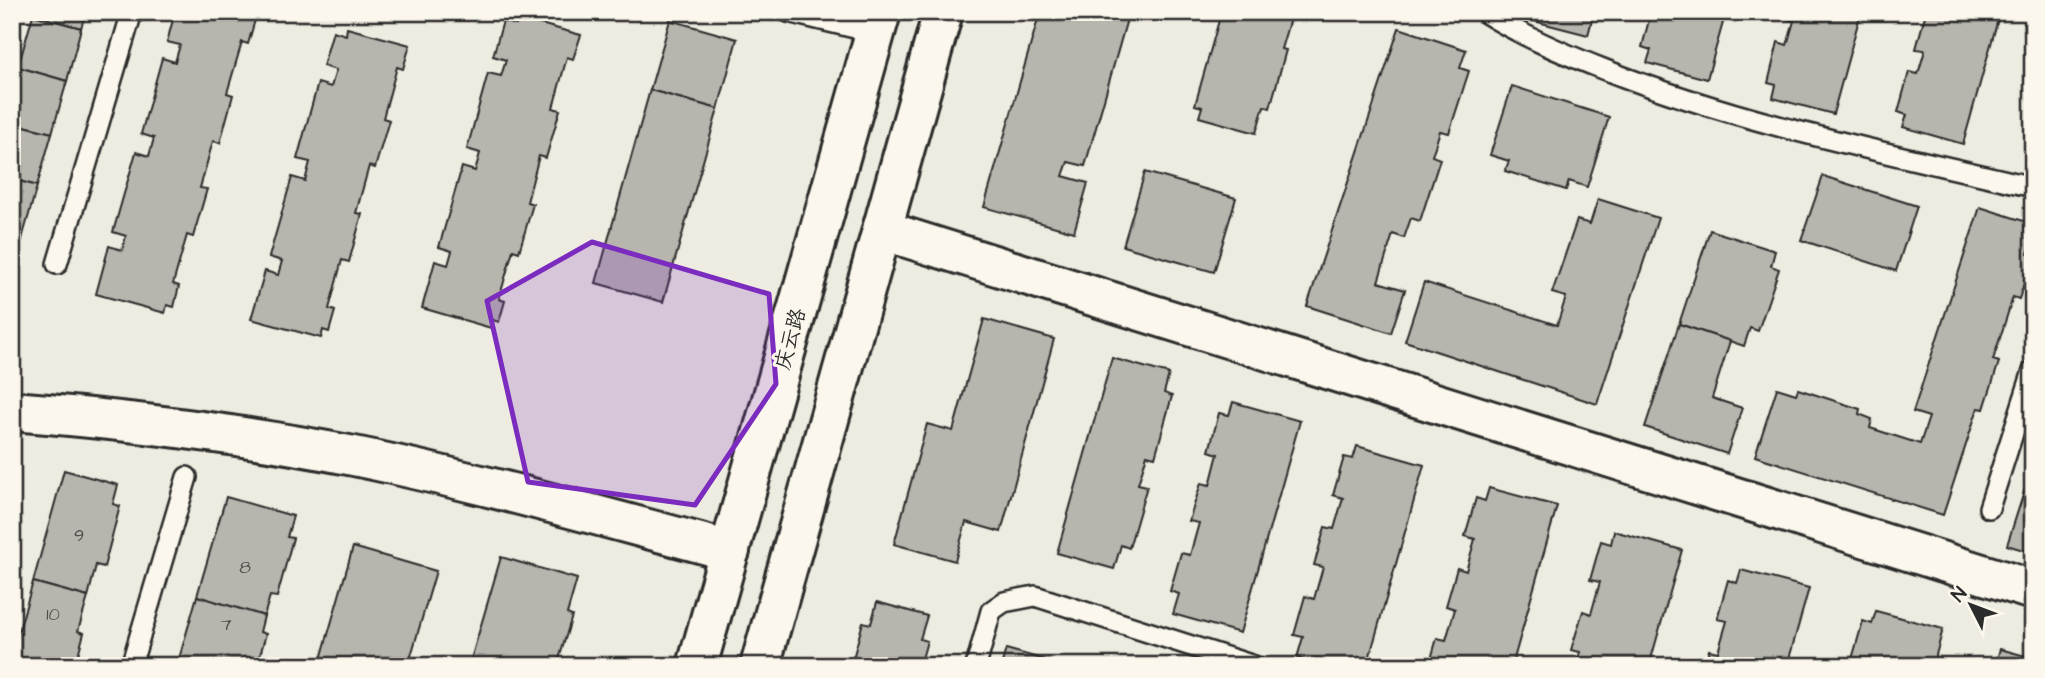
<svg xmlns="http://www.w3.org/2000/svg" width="2045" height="678" viewBox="0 0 2045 678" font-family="'Architects Daughter','LXGW WenKai TC',sans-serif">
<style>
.building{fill:#b8b5ae;stroke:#2b2b2b;stroke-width:2}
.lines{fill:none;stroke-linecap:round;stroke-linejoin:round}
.lane-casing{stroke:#2b2b2b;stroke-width:24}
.street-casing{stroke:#2b2b2b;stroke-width:44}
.secondary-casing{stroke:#2b2b2b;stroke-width:44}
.lane{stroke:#fbf7ec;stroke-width:19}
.street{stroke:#fbf7ec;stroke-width:38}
.secondary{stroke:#fbf7ec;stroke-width:38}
.marked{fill:#7b2cbf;fill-opacity:0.2;stroke:#7b2cbf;stroke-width:5;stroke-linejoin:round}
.labels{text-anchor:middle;stroke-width:6;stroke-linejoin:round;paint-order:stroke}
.number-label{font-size:18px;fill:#4e4e4c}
.street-label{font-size:21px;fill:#2b2b2b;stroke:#fbf7ec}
</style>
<rect width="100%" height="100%" fill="#eeebe0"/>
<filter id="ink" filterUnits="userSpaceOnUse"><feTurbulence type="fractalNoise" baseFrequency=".0143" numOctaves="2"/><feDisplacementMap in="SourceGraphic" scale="14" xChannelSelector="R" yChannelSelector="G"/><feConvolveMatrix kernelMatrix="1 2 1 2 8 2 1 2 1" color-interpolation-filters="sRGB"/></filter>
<g filter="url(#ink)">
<g class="building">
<polygon points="33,12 86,12 81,28 33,15"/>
<polygon points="175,12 225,12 255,20 248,44 242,42 227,93 233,95 220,143 213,141 200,188 207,189 193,237 187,235 173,284 179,286 174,307 167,305 165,313 96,294 109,246 122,250 126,236 113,232 136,152 149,156 154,138 141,134 162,58 175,62 180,45 167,42"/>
<polygon points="1040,12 1129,12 1085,166 1068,162 1063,176 1088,183 1074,232 984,207"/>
<polygon points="1229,12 1292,12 1281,49 1286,50 1270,108 1264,106 1256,133 1199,117 1202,107 1195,105 1221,13 1228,15"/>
<polygon points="1532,12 1594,12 1588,35 1530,20"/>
<polygon points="1651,12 1726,12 1707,79 1647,63 1651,50 1642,47"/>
<polygon points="1787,12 1861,12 1833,114 1773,98 1776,85 1768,83 1778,42 1787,45 1794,21 1786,19"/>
<polygon points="1926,12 2000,12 1963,144 1903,127 1907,115 1898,112 1909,72 1918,74 1925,50 1916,49"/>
<polygon points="33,15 81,28 67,81 18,67"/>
<polygon points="518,18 581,35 573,59 567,57 553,108 560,110 546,158 539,156 527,202 533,204 519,252 513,250 499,299 505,301 499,322 493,320 491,328 422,308 435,261 448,265 452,251 439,247 462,167 475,171 480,153 467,149 488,73 501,76 506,60 493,56 503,21 516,25"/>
<polygon points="670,20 737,39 718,109 650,90"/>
<polygon points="347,28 410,45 403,69 397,67 383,118 389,120 375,168 369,166 356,213 362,214 349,262 342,260 329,309 335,311 329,332 323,330 321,338 251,319 265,271 278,275 282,261 269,257 292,177 305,181 310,162 297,159 318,83 331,87 336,70 323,66 333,31 346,35"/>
<polygon points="1399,28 1466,50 1460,68 1469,71 1449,133 1440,131 1432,156 1440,159 1420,221 1411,218 1404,238 1393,234 1378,282 1405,290 1391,333 1307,306"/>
<polygon points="18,67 67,81 52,133 12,123 12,87"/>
<polygon points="1512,86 1609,117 1587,187 1569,181 1566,190 1505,171 1509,161 1490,155"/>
<polygon points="650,90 718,109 663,302 596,283"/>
<polygon points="12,123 52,133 37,186 12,179"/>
<polygon points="1145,172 1236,198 1214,272 1123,246"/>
<polygon points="1823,176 1917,206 1896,271 1801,240"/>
<polygon points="12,179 37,186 22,239 12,236"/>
<polygon points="1598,199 1658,218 1597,404 1405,341 1424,282 1557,325 1566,297 1552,293 1577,220 1590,224"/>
<polygon points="1980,207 2033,224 2033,237 2028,254 2033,256 2019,299 2013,297 1993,360 1999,362 1984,409 1978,408 1943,515 1755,456 1777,388 1796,394 1798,389 1860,409 1859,414 1872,419 1870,428 1920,444 1929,417 1913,412"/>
<polygon points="1710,230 1775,251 1771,266 1779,269 1758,331 1750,328 1744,346 1679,324"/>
<polygon points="12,236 22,239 12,275"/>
<polygon points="984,319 1054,339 1001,532 966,522 955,561 894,544 927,424 953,431"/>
<polygon points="1679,324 1730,341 1712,398 1742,408 1727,454 1645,427"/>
<polygon points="1112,358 1169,374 1164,393 1172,396 1155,457 1147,455 1138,484 1147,486 1129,548 1121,545 1114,569 1057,553"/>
<polygon points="1233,402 1300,421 1240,633 1173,614 1179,594 1170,591 1181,553 1190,555 1199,523 1189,521 1201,483 1210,485 1218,454 1209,451 1219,413 1229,415"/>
<polygon points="1357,446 1424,465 1367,666 1326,666 1297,658 1303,637 1294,635 1305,596 1314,599 1323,567 1314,565 1325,527 1334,529 1343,498 1333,495 1344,457 1353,459"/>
<polygon points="2033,464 2033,553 2007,545"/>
<polygon points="64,470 118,485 113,504 120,506 104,567 96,565 88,597 33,582"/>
<polygon points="1489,488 1557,506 1512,666 1429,666 1437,638 1446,640 1455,609 1446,606 1457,568 1466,571 1475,539 1465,536 1476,498 1485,501"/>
<polygon points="226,497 293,516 287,537 293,538 277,597 270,596 264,616 197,596"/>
<polygon points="1614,531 1682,550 1649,666 1576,666 1580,652 1571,650 1583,611 1591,614 1600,582 1590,580 1601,541 1611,544"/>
<polygon points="353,547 436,571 408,666 319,666"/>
<polygon points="501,557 577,579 567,614 572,616 557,666 469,666"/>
<polygon points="1741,570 1809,588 1787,666 1704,666 1709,650 1718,652 1727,621 1717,619 1728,580 1737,583"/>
<polygon points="33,582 88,597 78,631 84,633 75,666 12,666 12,654"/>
<polygon points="197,596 264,616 260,632 266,634 257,666 177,666"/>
<polygon points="877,602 927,616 920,639 927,641 920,666 851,666 863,622 871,624"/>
<polygon points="1876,611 1943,629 1933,666 1860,666 1861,662 1852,659 1863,621 1872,624"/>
<polygon points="1006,649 1056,663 1055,666 1001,666"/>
<polygon points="2000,649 2033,658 2033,666 1985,666 1987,660 1996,662"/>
</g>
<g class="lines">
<g class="lane-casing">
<g id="lane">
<polyline points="788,12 876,33"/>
<path d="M1484,12C1522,36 1562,53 1603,69C1742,124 1888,153 2033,187"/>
<polyline points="57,264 132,12"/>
<polyline points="1989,508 2033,371"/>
<polyline points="131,666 187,477"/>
<polyline points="976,666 991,611 1004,602 1035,596 1254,666"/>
</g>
</g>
<g class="street-casing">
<g id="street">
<polyline points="882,230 2033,590"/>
<path d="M12,411C127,420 241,434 354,456C481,482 605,518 730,551"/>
</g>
</g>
<g class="secondary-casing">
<g id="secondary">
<polyline points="697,666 881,12"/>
<polyline points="760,666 943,12"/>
</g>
</g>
<use href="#lane" class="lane"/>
<use href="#street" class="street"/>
<use href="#secondary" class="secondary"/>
</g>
</g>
<path class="marked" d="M592,242L769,294L776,384L695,505L528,482L487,301Z"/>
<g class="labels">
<g class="number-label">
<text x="79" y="541">9</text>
<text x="245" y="573">8</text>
<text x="53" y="620">10</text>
<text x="226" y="630">7</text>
</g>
<g class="street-label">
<text transform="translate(790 339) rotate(-74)" y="7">庆云路</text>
</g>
</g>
<rect width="2045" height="678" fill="none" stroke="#fbf7ec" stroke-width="42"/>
<rect x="21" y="21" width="2003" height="636" fill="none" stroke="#2b2b2b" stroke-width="2.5" filter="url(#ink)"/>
<g transform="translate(1971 605) rotate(312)" stroke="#fbf7ec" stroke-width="5" paint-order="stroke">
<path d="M0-5L12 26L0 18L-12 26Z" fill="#2b2b2b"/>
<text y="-10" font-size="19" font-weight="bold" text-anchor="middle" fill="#2b2b2b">N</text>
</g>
</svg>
